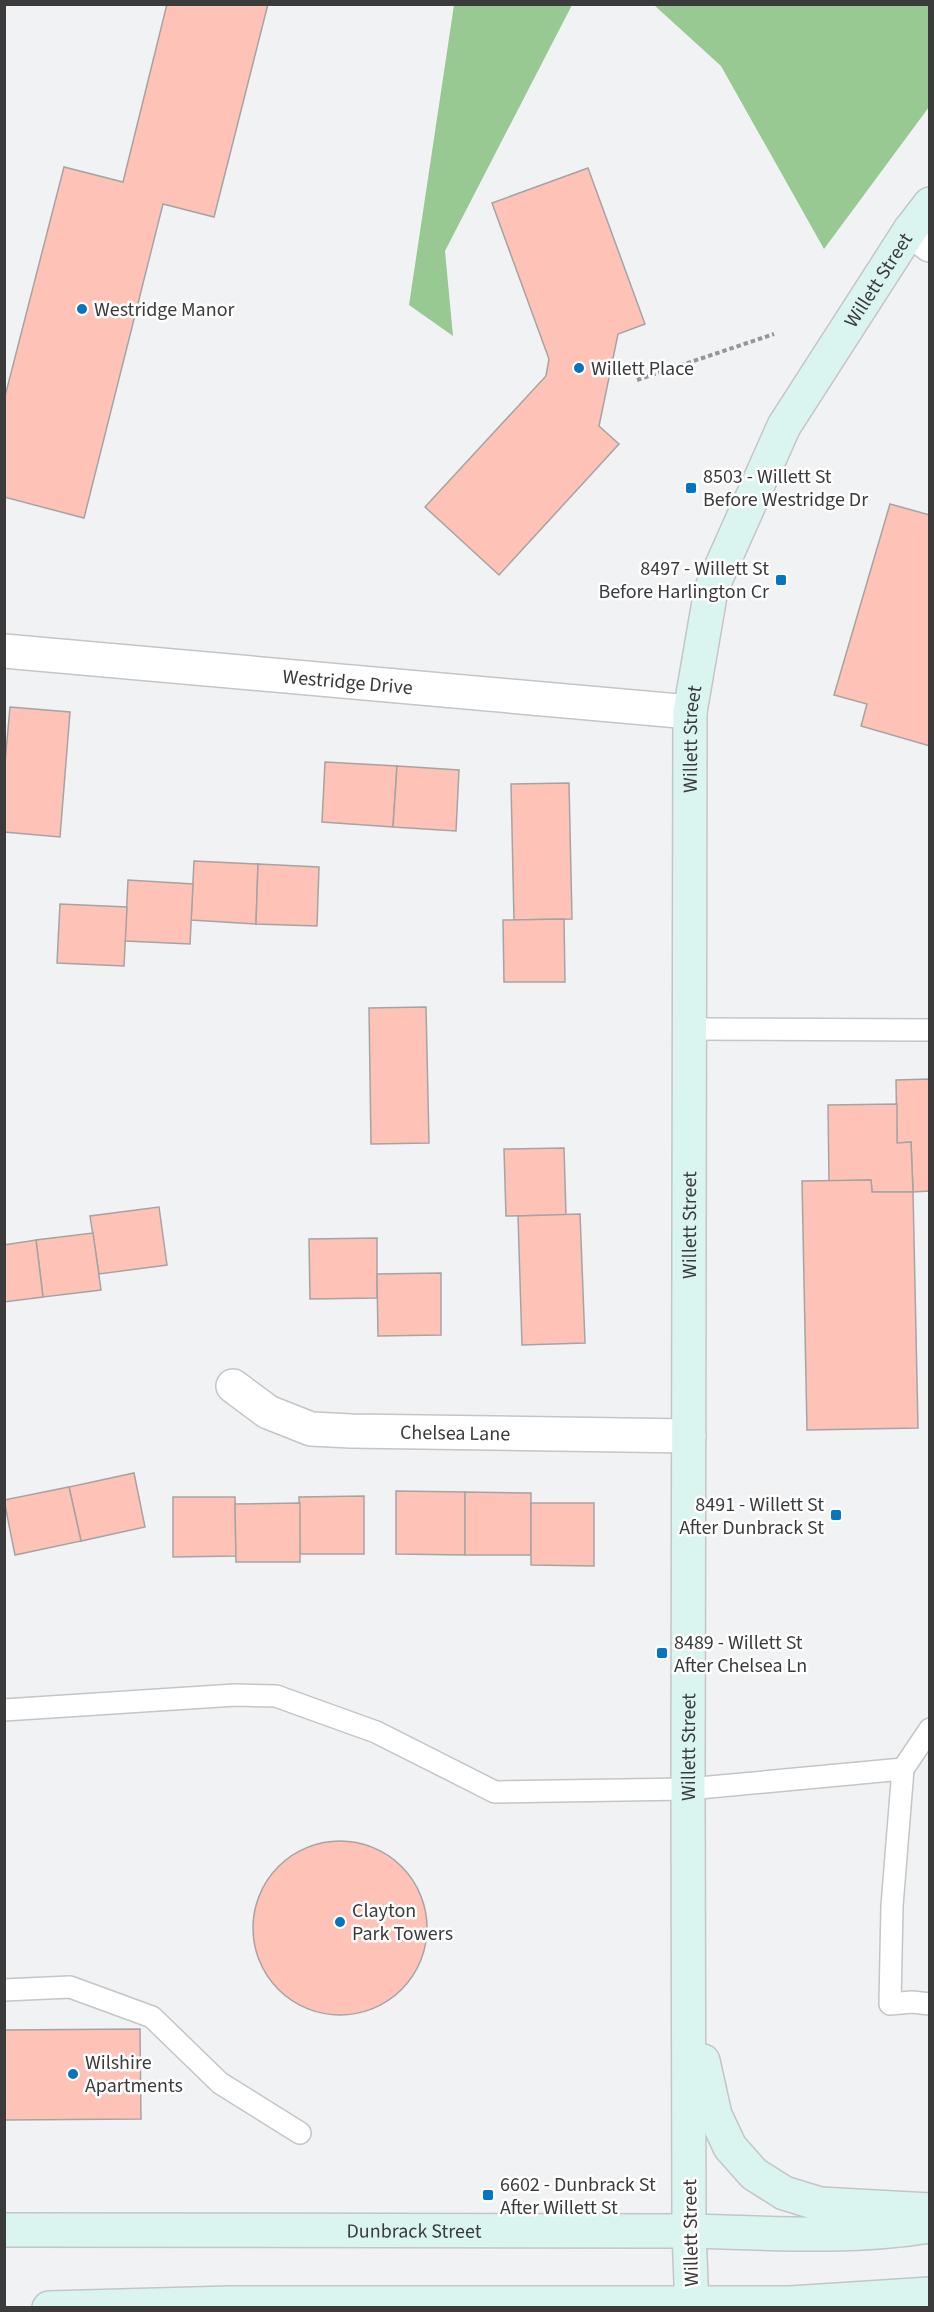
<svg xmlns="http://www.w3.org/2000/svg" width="934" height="2312" viewBox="0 0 934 2312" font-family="'Source Sans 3',sans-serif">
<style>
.forest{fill:#99c993}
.building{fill:#ffc2b6;stroke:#a6a4a3;stroke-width:1.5}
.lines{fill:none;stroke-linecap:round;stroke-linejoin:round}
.lane-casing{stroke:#c4c5c7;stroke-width:24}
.street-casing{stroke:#c4c5c7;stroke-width:36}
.secondary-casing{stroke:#c4c5c7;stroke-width:36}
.path{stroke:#969698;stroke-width:4;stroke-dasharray:4.5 3;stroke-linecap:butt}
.lane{stroke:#fff;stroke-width:21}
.street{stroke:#fff;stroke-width:33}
.secondary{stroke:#daf5ef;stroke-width:33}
.poi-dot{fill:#0475c0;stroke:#fff;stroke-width:2}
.labels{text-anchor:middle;stroke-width:5;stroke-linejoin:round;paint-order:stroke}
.street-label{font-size:20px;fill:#3b3b3c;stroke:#fff}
.poi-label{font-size:20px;fill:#3b3b3c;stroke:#fff;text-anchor:start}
</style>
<rect width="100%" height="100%" fill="#f1f2f4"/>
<g class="forest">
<polygon points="454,5 572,5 445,251 453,336 409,305"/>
<polygon points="654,5 929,5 929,107 824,249 721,66"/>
</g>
<g class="building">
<polygon points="167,4 268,4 214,217 163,204 84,518 4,497 4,400 64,167 123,182"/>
<polygon points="588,168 645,324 618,334 599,426 619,444 499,575 425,507 546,376 549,359 492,203"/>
<polygon points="890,504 930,515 930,746 861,726 867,704 834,695"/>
<polygon points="10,707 70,712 60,837 4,832 4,774"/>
<polygon points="325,762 397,766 393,827 322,822"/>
<polygon points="397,766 459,770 456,831 393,827"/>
<polygon points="569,783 572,919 514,920 511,784"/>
<polygon points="194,861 258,864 256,924 191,920"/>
<polygon points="258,864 319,867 317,926 256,924"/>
<polygon points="128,880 193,884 190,944 125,941"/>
<polygon points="60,904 127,907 124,966 57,963"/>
<polygon points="564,919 565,982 504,982 503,920"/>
<polygon points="426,1007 429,1143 371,1144 369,1008"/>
<polygon points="930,1079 930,1191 913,1192 911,1142 897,1143 896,1080"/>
<polygon points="897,1104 897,1143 911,1142 913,1192 872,1192 871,1180 829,1181 828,1105"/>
<polygon points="564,1148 566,1215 506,1216 504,1149"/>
<polygon points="871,1180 872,1192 913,1192 918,1428 807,1430 802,1181"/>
<polygon points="159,1207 167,1265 99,1274 90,1216"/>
<polygon points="580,1214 585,1343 522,1345 518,1216"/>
<polygon points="93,1233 101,1290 43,1297 36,1240"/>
<polygon points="377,1238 377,1298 310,1299 309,1239"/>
<polygon points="36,1240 43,1297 4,1302 4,1245"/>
<polygon points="441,1273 441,1335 378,1336 377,1274"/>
<polygon points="134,1473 145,1527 81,1541 69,1487"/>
<polygon points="69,1487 81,1541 15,1555 4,1500"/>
<polygon points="396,1491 465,1492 465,1555 396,1554"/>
<polygon points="465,1492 531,1493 531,1555 465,1555"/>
<polygon points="364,1496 364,1554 300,1554 299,1497"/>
<polygon points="173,1497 235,1497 236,1556 173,1557"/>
<polygon points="300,1503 300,1562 236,1562 235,1504"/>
<polygon points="531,1503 594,1503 594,1566 531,1565"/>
<circle cx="340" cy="1928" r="87"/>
<polygon points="140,2029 141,2119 4,2120 4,2030"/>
</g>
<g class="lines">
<g class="lane-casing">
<g id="lane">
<polyline points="689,1029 930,1030"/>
<polyline points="4,1710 235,1695 276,1696 376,1732 495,1792 688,1789 903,1769"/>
<polyline points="930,1729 903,1769 892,1906 890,2004 912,2002 930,2004"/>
<polyline points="4,1990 70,1987 152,2017 220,2083 300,2133"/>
</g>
</g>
<g class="street-casing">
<g id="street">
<polyline points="910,230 930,245"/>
<path id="s1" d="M4,651L690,712"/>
<path id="s2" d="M233,1386L268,1412L311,1429L351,1431L689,1436"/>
</g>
</g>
<g class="secondary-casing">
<g id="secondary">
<polyline points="703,2061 715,2115 730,2147 754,2174 784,2193 820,2204 930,2210"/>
<path id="s3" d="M4,2230L689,2231C769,2233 851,2239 930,2226"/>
<polyline points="49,2308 229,2303 790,2303 930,2294"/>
<path id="s4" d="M692,2308L689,2231L688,1789L690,712L711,590L784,426L910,230L930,204"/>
</g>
</g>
<polyline class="path" points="637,380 774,334"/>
<use href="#lane" class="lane"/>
<use href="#street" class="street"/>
<use href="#secondary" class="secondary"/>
</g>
<g class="poi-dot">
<circle cx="82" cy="309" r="6"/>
<circle cx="579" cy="368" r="6"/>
<rect x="685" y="482" width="12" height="12" rx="3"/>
<rect x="775" y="574" width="12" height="12" rx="3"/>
<rect x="830" y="1509" width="12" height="12" rx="3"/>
<rect x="656" y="1647" width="12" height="12" rx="3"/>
<circle cx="340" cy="1922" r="6"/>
<circle cx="73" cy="2074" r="6"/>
<rect x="482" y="2189" width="12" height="12" rx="3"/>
</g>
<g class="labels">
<g class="street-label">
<text dy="7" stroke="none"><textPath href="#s4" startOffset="2073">Willett Street</textPath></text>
<text dy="7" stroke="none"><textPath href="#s1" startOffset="345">Westridge Drive</textPath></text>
<text dy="7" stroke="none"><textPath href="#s4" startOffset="1569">Willett Street</textPath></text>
<text dy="7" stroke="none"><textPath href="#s4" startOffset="1083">Willett Street</textPath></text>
<text dy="7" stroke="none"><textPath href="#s2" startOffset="234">Chelsea Lane</textPath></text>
<text dy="7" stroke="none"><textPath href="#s4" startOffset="561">Willett Street</textPath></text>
<text dy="7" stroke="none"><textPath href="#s3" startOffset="410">Dunbrack Street</textPath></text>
<text transform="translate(690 2233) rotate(-91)" y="7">Willett Street</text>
</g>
<g class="poi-label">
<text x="94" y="316">Westridge Manor</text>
<text x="591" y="375">Willett Place</text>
<text x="703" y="483">8503 - Willett St<tspan x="703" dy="23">Before Westridge Dr</tspan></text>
<text x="769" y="575" text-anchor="end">8497 - Willett St<tspan x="769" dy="23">Before Harlington Cr</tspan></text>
<text x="824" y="1511" text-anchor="end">8491 - Willett St<tspan x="824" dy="23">After Dunbrack St</tspan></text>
<text x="674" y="1649">8489 - Willett St<tspan x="674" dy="23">After Chelsea Ln</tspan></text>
<text x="352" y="1917">Clayton<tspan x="352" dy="23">Park Towers</tspan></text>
<text x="85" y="2069">Wilshire<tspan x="85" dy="23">Apartments</tspan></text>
<text x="500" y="2191">6602 - Dunbrack St<tspan x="500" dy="23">After Willett St</tspan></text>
</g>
</g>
<rect width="934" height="2312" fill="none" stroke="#3b3b3c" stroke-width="12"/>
</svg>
